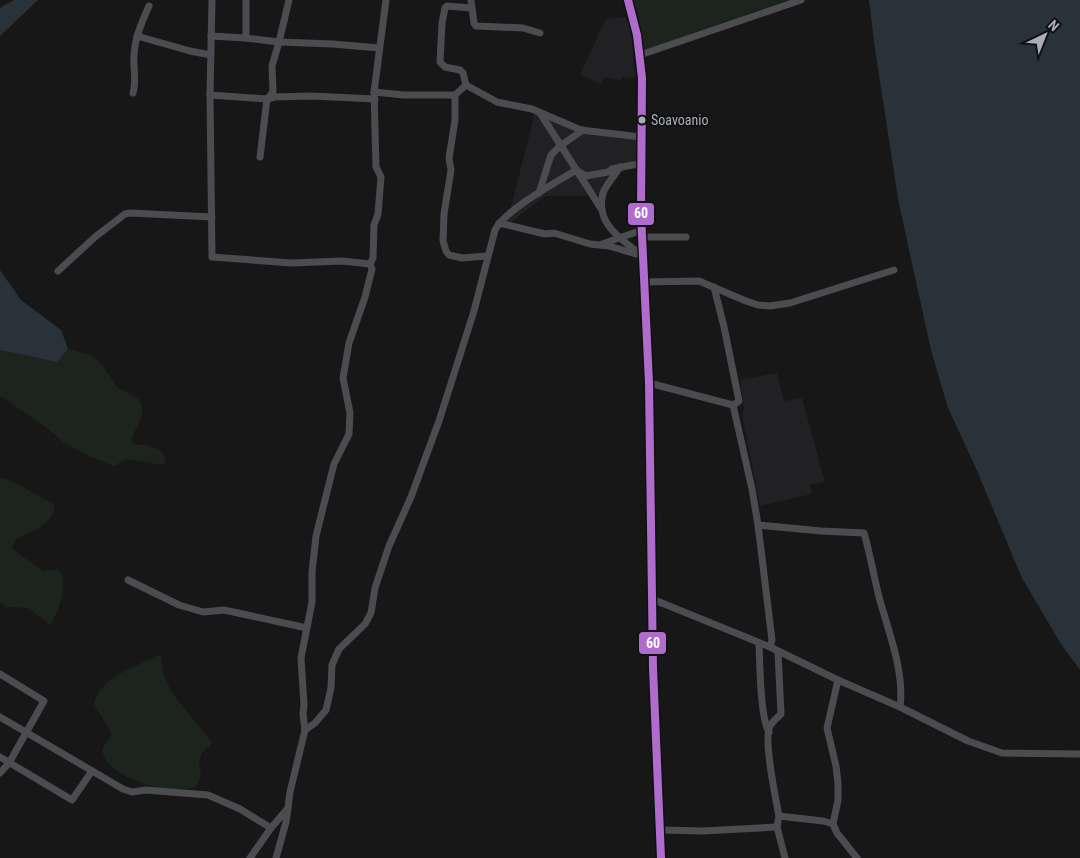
<svg xmlns="http://www.w3.org/2000/svg" width="1080" height="858" viewBox="0 0 1080 858" font-family="'Roboto Condensed',sans-serif">
<style>
.built{fill:#212123}
.green{fill:#1d241e}
.water{fill:#2a3239}
.lines{fill:none;stroke-linecap:round;stroke-linejoin:round}
.minor{stroke:#4b4c50;stroke-width:7}
.major{stroke:#4d4f52;stroke-width:9}
.bus-1-casing{stroke:#111113;stroke-width:11}
.bus-1{stroke:#b06ccc;stroke-width:8}
.bus-dot{fill:#a8adb8;stroke:#111113;stroke-width:2}
.labels{text-anchor:middle;stroke-width:4.5;stroke-linejoin:round;paint-order:stroke}
.bus-label{font-size:14px;fill:#a8adb8;stroke:#111113;text-anchor:start}
.line-badge{stroke:#111113;stroke-width:2}
.badge-label{font-size:14px;text-anchor:middle;font-weight:bold;fill:#fff}
</style>
<rect width="100%" height="100%" fill="#171717"/>
<g class="built">
<polygon points="626,17 632,36 635,78 622,77 620,80 605,77 600,84 580,74 606,19"/>
<polygon points="536,109 587,129 639,134 639,168 631,168 622,172 605,193 588,196 545,196 506,226"/>
<polygon points="777,373 784,401 802,398 825,482 810,485 812,494 760,506 742,415 744,408 740,380"/>
</g>
<g class="green">
<polygon points="631,0 787,0 645,50"/>
<path d="M68,349L92,356L102,365L117,387L138,399L142,406V415L131,440L133,444C146,445 163,446 166,461L163,465L126,459L114,466L91,457L63,442L46,427L0,396V350L57,362Z"/>
<path d="M0,477L18,484L54,505L55,510C44,530 36,528 17,539L14,542L12,549L43,571L57,569C71,578 58,614 50,625L29,608L7,607L0,602Z"/>
<path d="M157,655L161,656C162,662 162,669 164,675C173,702 197,720 212,743L202,753L199,762L201,775L196,787C189,788 181,789 173,789C154,789 107,774 103,753C101,746 111,740 111,732L94,704C103,673 134,670 157,655Z"/>
</g>
<g class="water">
<polygon points="14,0 38,0 0,36 0,8"/>
<polygon points="869,0 1080,0 1080,670 1061,644 1022,578 975,466 948,408 931,350 899,204 875,49"/>
<polygon points="0,270 21,300 61,330 68,349 57,362 0,350"/>
</g>
<g class="lines">
<g class="minor">
<polyline points="212,0 210,95 212,257 292,263 342,261 370,264"/>
<polyline points="471,0 474,23 476,26 523,28 540,33"/>
<polyline points="137,36 190,51 211,55"/>
<polyline points="211,36 246,38 279,42 333,44 379,48"/>
<polyline points="246,38 246,0"/>
<polyline points="640,55 801,0"/>
<polyline points="466,85 463,73 460,70 445,67 440,62 442,23 445,8 447,6 471,8"/>
<polyline points="374,92 404,95 455,95 466,85 497,102 532,109 581,130 641,137"/>
<path d="M133,93C137,79 133,69 134,55C135,37 142,22 149,6"/>
<polyline points="210,95 267,99 275,97 311,96 375,99"/>
<polyline points="455,95 455,120 449,158 451,170 444,214 443,241 446,251 449,255 462,258 487,256"/>
<polyline points="540,113 602,210"/>
<polyline points="260,157 267,99 273,92 272,66 279,42 289,0"/>
<path d="M620,167C615,175 606,185 603,193C595,222 619,238 639,253"/>
<polyline points="539,193 551,155 560,146 583,130"/>
<polyline points="499,223 545,234 554,233 590,244 609,246 643,256"/>
<polyline points="642,237 686,237"/>
<polyline points="602,244 642,230"/>
<polyline points="58,271 95,237 125,214 130,213 212,217"/>
<polyline points="643,282 699,281 746,301 758,305 770,306 790,303 894,270"/>
<polyline points="714,287 724,327 739,401 733,405"/>
<polyline points="649,383 733,405 752,489 758,525 772,640 770,647"/>
<path d="M758,525L821,531L864,533C870,554 874,576 879,597C888,630 905,673 900,707"/>
<polyline points="128,580 179,605 203,612 224,610 307,628"/>
<polyline points="652,599 770,647 838,680 900,707 968,741 1002,753 1080,754"/>
<path d="M759,644C760,664 760,717 769,732"/>
<path d="M778,652L781,714C778,717 772,722 770,726C763,739 776,800 779,816L777,827L785,858"/>
<polyline points="0,674 44,701 9,763 0,773"/>
<polyline points="0,717 123,789 132,792 146,790 208,795 240,809 271,828"/>
<path d="M305,730L315,723L326,710L331,688L332,665L339,649L365,624L371,613L375,588L389,546L411,497L439,421L474,311L495,230C506,209 554,184 576,170L586,176L608,172L612,169L632,165L642,164"/>
<polyline points="0,757 72,800 92,771"/>
<polyline points="779,816 823,821 833,824 837,833 857,858"/>
<polyline points="833,824 838,800 838,784 836,766 827,728 838,680"/>
<polyline points="661,830 703,831 777,827"/>
<polyline points="250,858 271,828 288,808 290,792 305,730 303,714 304,705 301,658 312,602 312,572 316,536 334,464 349,434 350,413 343,378 349,343 365,297 372,269 370,264 373,258 374,225 378,214 381,177 376,167 374,92 386,0"/>
<polyline points="276,858 286,822 288,808"/>
</g>
<polyline class="major" points="628,0 637,35 642,78 641,214 649,383 653,668 661,858"/>
<g class="bus-1-casing">
<polyline id="bus-1" points="628,0 637,35 642,78 641,214 649,383 653,668 661,858"/>
</g>
<use href="#bus-1" class="bus-1"/>
</g>
<circle class="bus-dot" cx="642" cy="120" r="4.5"/>
<g class="labels">
<g class="bus-label">
<text x="651" y="125">Soavoanio</text>
</g>
</g>
<g class="line-badge">
<rect x="627" y="202" width="28" height="24" rx="5" fill="#b06ccc"/>
<rect x="638" y="631" width="29" height="24" rx="5" fill="#b06ccc"/>
</g>
<g class="badge-label">
<text x="641" y="218">60</text>
<text x="653" y="648">60</text>
</g>
<g transform="translate(1045 35) rotate(43)" stroke="#111113" stroke-width="4" paint-order="stroke">
<path d="M0-4L9 19L0 12L-9 19Z" fill="#a8adb8"/>
<text y="-8" font-size="14" font-weight="bold" text-anchor="middle" fill="#a8adb8">N</text>
</g>
</svg>
